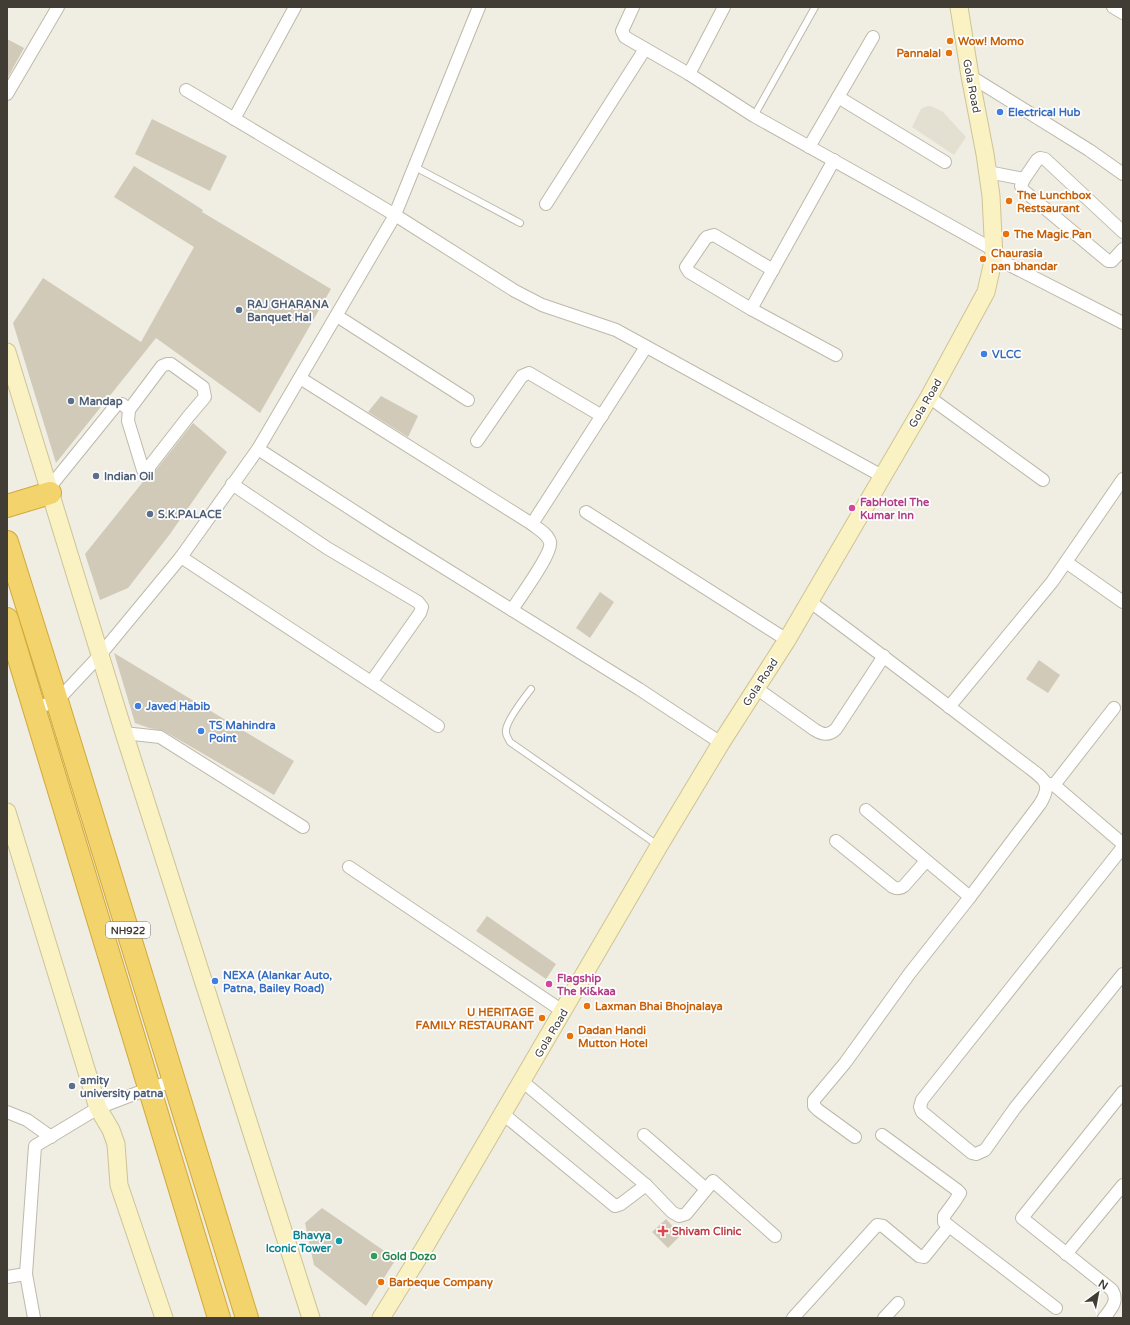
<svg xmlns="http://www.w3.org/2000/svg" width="1130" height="1325" viewBox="0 0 1130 1325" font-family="'Varela Round',sans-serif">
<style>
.residential{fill:#e4e0d1}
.building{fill:#d1cab9}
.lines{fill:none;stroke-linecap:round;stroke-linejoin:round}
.lane-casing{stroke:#beb9a9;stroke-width:8}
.street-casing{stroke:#beb9a9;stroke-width:14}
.secondary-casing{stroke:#cdc496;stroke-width:19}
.highway-casing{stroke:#d1a93c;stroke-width:24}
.lane{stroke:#fff;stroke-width:6}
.street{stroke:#fff;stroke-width:12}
.secondary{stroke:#faf2c3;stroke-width:17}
.highway{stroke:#f3d36b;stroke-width:22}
.food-dot{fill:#e8710a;stroke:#fff;stroke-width:1.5}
.shop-dot{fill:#3f7fe0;stroke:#fff;stroke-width:1.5}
.service-dot{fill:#5c6f8a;stroke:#fff;stroke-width:1.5}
.hotel-dot{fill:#d1479c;stroke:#fff;stroke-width:1.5}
.health-dot{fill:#e0444e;stroke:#fff;stroke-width:1.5}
.culture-dot{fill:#0f9aa8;stroke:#fff;stroke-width:1.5}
.leisure-dot{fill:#2e9e5b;stroke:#fff;stroke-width:1.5}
.labels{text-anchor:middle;stroke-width:3.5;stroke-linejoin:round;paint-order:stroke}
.shield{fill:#fff;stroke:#7a7771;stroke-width:1}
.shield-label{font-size:10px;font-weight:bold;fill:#413d34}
.food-label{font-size:11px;font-weight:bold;fill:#c56008;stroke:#fff;text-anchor:start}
.street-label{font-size:11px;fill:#413d34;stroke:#fff}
.shop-label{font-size:11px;font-weight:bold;fill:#366cbe;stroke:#fff;text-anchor:start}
.service-label{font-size:11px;font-weight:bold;fill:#4e5e75;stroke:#fff;text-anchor:start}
.hotel-label{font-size:11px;font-weight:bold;fill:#b23c85;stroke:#fff;text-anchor:start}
.health-label{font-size:11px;font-weight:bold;fill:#be3a42;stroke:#fff;text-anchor:start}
.culture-label{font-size:11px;font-weight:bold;fill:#0d838f;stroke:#fff;text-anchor:end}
.leisure-label{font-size:11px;font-weight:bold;fill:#27864d;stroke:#fff;text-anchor:start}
</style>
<rect width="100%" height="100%" fill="#f0ede3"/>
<polygon class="residential" points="927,106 931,106 943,112 966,137 954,155 912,127 921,109"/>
<g class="building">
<polygon points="7,39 24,48 7,79"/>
<polygon points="152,119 227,156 210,191 135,154"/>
<polygon points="134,166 203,210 202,212 331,289 260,413 156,338 56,463 13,323 43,278 141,342 194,247 114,197"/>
<polygon points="381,396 418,416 408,437 368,412"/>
<polygon points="193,423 227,452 170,534 128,588 100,600 85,554 146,478 152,477 155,474 156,470"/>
<polygon points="600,592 614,602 590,638 576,628"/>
<polygon points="114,653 294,761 274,795 164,731 149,728 135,723"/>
<polygon points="1039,660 1060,675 1048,693 1026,679"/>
<polygon points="487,916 556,964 546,979 476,931"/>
<polygon points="322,1208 396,1259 366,1306 314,1265 305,1223"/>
<polygon points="666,1219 681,1235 668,1248 652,1232"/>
</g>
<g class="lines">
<g class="lane-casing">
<g id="lane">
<polyline points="754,116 815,7"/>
<polyline points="415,167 520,223"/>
<path d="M531,689C524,698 507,720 506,730C505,735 508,738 510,742L659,846"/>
</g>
</g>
<g class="street-casing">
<g id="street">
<polyline points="633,7 622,31 625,37 630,40 689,74 754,116 994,250"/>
<polyline points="1113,7 1123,13"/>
<polyline points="689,74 724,7"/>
<polyline points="970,76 1089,150 1123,174"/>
<polyline points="186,90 395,215 515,291 542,305 616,330 882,476"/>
<polyline points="7,94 58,7"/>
<polyline points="838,97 945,162"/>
<polyline points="234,119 295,7"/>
<polyline points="809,147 873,37"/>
<polyline points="988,172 1024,179"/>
<polyline points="546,204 645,49"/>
<polyline points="1123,232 1045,159 1040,158 1037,160 1024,179 1021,186 1023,190 1108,261 1112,261 1123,249"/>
<polyline points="994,257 1123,323"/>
<polyline points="773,270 714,235 707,237 705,239 686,267 689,272 751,309 836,355"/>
<polyline points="751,309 834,160"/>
<polyline points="337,316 468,400"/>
<polygon points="167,364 171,364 203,387 205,397 188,417 149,467 149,470 143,470 128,421 129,410 162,366"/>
<path d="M300,378L532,524C538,529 548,534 550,542C553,553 519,598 512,610"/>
<polyline points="929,397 1043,480"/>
<polyline points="477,441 522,376 529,373 602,416"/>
<polyline points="258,449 385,531 639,689 721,743"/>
<polyline points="232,484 327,548 418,602 422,607 420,613 372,681"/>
<polyline points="49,488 117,404 122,404 129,410"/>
<polyline points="586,512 787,640"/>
<polyline points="532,524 646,347"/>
<polyline points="181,557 438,726"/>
<polyline points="1066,562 1123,602"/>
<path d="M809,601C883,655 954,711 1027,766C1044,779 1053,783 1040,804L970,897L910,973L845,1063L814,1100V1106L818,1110L855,1137"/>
<path d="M756,688L815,730C823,735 829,736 836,729L884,656"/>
<polyline points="949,707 1052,582 1123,479"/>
<polyline points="35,708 57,701 100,655 181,557 258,449 394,217 479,7"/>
<polyline points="124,733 160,737 303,827"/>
<polyline points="1046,783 1054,785 1123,844"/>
<polyline points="1054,785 1114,708"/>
<polyline points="866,810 970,897"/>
<path d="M836,841L893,887C897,889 900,889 904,886L926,861"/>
<polyline points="1123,847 922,1100 920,1107 922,1112 972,1153 976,1154 985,1150 1015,1108 1123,974"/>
<polyline points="349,867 564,1012"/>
<polyline points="522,1081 646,1185 672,1212 679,1216 686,1214 713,1181 775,1236"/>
<polyline points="7,1112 27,1120 51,1137"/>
<polyline points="503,1114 615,1206 621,1204 646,1185"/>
<polyline points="644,1135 706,1189"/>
<polyline points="949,1226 1056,1308"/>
<polyline points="1066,1254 1123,1185"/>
<polyline points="26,1274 34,1318"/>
<polyline points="7,1277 26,1274 35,1146 98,1108 150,1088 174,1081"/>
<polyline points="793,1318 877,1225 883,1226 919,1256 924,1257 949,1226 944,1222 944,1216 955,1201 960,1193 957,1190 882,1135"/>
<polyline points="884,1318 898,1303"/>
<path d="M1104,1318C1111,1309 1119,1301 1112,1290L1022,1218L1123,1092"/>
</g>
</g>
<g class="secondary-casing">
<g id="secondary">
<polyline points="7,352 124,733 311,1318"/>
<polyline points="7,812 98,1108 111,1130 116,1144 119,1185 164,1318"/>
<polyline points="381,1318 423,1250 659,846 721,743 787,640 929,397 986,292 994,257 991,196 985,154 970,76 959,7"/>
</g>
</g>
<g class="highway-casing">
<g id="highway">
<polyline points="7,506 50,493"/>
<polyline points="7,542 57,701 247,1318"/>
<polyline points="7,619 219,1318"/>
</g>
</g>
<use href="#lane" class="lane"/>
<use href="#street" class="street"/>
<use href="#secondary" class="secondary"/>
<use href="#highway" class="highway"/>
</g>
<g class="food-dot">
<circle cx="950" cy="41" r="4"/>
<circle cx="949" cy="53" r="4"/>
<circle cx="1009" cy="201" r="4"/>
<circle cx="1006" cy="234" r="4"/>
<circle cx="983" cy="259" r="4"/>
<circle cx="587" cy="1006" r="4"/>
<circle cx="542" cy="1018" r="4"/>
<circle cx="570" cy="1036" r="4"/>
<circle cx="381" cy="1282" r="4"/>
</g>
<g class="shop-dot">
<circle cx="1000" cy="112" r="4"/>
<circle cx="984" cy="354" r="4"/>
<circle cx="138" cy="706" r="4"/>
<circle cx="201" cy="731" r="4"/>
<circle cx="215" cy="981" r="4"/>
</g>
<g class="service-dot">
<circle cx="239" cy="310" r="4"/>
<circle cx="71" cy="401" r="4"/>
<circle cx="96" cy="476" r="4"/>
<circle cx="150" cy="514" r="4"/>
<circle cx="72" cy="1086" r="4"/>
</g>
<g class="hotel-dot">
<circle cx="852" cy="508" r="4"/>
<circle cx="549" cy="984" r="4"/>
</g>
<path class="health-dot" d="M661 1225h4v4h4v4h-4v4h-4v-4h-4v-4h4z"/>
<circle class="culture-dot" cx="339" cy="1241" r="4"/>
<circle class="leisure-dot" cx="374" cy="1256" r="4"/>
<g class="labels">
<rect class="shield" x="106" y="922" width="44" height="16" rx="3"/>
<g class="shield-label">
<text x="128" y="934">NH922</text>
</g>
<g class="food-label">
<text x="958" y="45">Wow! Momo</text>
<text x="941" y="57" text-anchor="end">Pannalal</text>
<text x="1017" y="199">The Lunchbox<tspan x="1017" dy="13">Restsaurant</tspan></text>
<text x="1014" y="238">The Magic Pan</text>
<text x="991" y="257">Chaurasia<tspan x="991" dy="13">pan bhandar</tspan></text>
<text x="595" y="1010">Laxman Bhai Bhojnalaya</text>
<text x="534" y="1016" text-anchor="end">U HERITAGE<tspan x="534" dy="13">FAMILY RESTAURANT</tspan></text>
<text x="578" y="1034">Dadan Handi<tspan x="578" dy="13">Mutton Hotel</tspan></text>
<text x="389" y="1286">Barbeque Company</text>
</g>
<g class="street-label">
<text transform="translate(972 86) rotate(79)" y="4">Gola Road</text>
<text transform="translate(925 403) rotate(-60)" y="4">Gola Road</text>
<text transform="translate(760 682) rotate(-57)" y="4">Gola Road</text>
<text transform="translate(551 1033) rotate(-59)" y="4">Gola Road</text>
</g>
<g class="shop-label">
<text x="1008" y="116">Electrical Hub</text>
<text x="992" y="358">VLCC</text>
<text x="146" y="710">Javed Habib</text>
<text x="209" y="729">TS Mahindra<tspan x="209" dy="13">Point</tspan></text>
<text x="223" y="979">NEXA (Alankar Auto,<tspan x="223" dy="13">Patna, Bailey Road)</tspan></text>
</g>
<g class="service-label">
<text x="247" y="308">RAJ GHARANA<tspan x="247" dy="13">Banquet Hal</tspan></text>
<text x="79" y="405">Mandap</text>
<text x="104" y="480">Indian Oil</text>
<text x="158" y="518">S.K.PALACE</text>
<text x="80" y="1084">amity<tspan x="80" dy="13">university patna</tspan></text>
</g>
<g class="hotel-label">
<text x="860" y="506">FabHotel The<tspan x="860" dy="13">Kumar Inn</tspan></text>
<text x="557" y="982">Flagship<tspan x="557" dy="13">The Ki&amp;kaa</tspan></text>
</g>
<g class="health-label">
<text x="672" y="1235">Shivam Clinic</text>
</g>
<g class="culture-label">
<text x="331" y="1239">Bhavya<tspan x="331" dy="13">Iconic Tower</tspan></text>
</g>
<g class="leisure-label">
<text x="382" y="1260">Gold Dozo</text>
</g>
</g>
<rect width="1130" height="1325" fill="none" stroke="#413d34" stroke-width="16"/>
<g transform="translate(1098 1293) rotate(32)" stroke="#ffffff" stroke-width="3" paint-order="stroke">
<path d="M0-3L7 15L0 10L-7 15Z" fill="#413d34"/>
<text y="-6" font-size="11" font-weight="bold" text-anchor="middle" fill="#413d34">N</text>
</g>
</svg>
